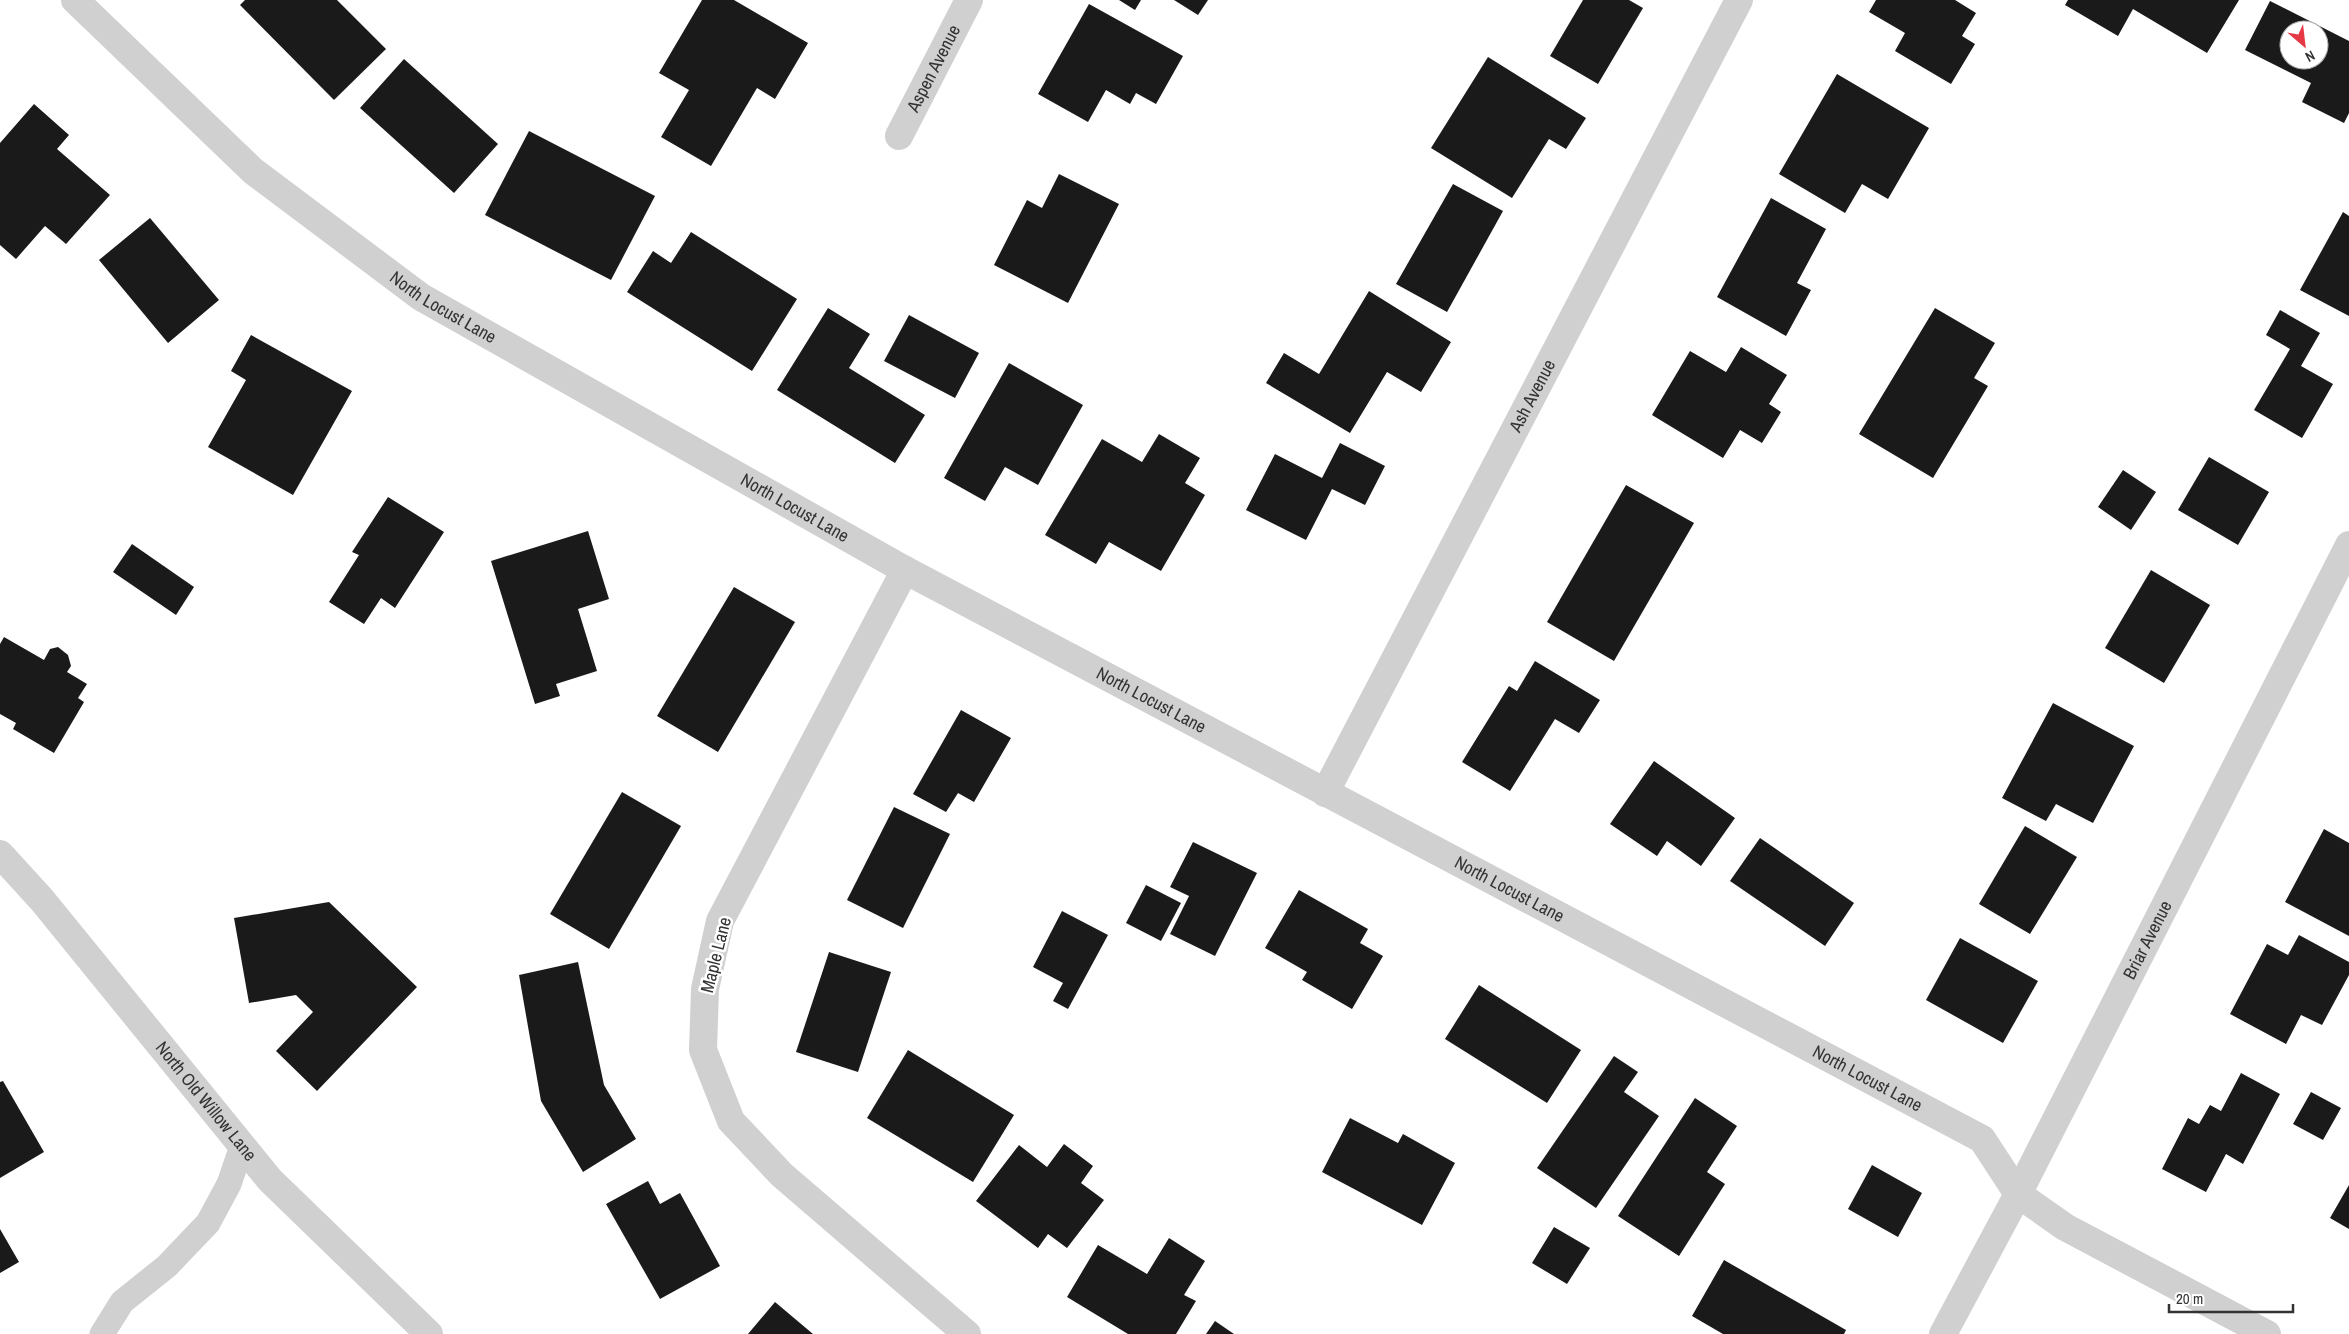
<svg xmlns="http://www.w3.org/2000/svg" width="2349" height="1334" viewBox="0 0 2349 1334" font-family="'Archivo Narrow',sans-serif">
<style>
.building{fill:#1a1a1a;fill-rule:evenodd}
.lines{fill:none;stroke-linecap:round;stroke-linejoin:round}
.lane{stroke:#d0d0d0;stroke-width:25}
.street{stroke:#d0d0d0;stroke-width:28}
.labels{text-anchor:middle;stroke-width:5;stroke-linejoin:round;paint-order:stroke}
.street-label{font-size:18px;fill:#333;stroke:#fff}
</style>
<rect width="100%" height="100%" fill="#fff"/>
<g class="building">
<polygon points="245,0 337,0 386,49 334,100 240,5"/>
<polygon points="702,0 734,0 808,43 775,99 757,88 711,166 661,137 689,90 659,73"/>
<polygon points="1119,0 1141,0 1135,10"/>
<polygon points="1174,0 1208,0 1198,15"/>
<polygon points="1583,0 1629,0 1643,8 1598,84 1550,56"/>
<polygon points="1876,0 1955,0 1976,13 1962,36 1975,44 1951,84 1895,51 1905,33 1869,12"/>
<polygon points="2068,0 2239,0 2207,53 2133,9 2118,36 2065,5"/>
<path d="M2270,1L2349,41V113L2344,123L2302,102L2311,83L2245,50ZM2289,30H2319V60H2289Z"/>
<polygon points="1089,4 1183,56 1156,104 1136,93 1130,104 1106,90 1088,122 1038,94"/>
<polygon points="1488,57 1586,118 1566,149 1549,139 1512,198 1431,148"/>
<polygon points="404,59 498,144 454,193 360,108"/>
<polygon points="1837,74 1929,128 1888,199 1862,184 1845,213 1779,174"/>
<polygon points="34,104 69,135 57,149 110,195 66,244 45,226 16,259 0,245 0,143"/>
<polygon points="529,131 655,196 611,280 485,215"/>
<polygon points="1059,174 1119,204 1068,303 994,265 1027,200 1042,208"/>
<polygon points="1453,184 1503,211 1447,312 1396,284"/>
<polygon points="1771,198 1826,229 1797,283 1811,290 1786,336 1717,297"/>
<polygon points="2343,212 2349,216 2349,316 2300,290"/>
<polygon points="150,218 219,300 168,343 99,260"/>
<polygon points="691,232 797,299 752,371 627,292 653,251 671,263"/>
<polygon points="1369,291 1451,342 1421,392 1387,372 1350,433 1266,383 1284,353 1319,374"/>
<polygon points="828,308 870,334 849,368 925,415 895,463 777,390"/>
<polygon points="1935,308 1995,343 1974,378 1988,386 1933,478 1859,434"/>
<polygon points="2280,310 2320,333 2301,366 2333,384 2302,438 2254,410 2290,349 2266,335"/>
<polygon points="909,315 979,353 955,398 884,361"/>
<polygon points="251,335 352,391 293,495 208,447 246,380 231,371"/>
<polygon points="1741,347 1787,375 1769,404 1781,412 1762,443 1740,430 1723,458 1652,415 1690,351 1726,372"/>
<polygon points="1009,363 1083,405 1038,485 1005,467 985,501 944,478"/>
<polygon points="1159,434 1200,458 1185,483 1205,495 1161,571 1109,542 1096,564 1045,535 1102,439 1142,462"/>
<polygon points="1340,443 1385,466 1365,505 1332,489 1306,540 1246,510 1275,454 1322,478"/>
<polygon points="2209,457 2269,492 2238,545 2178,510"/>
<polygon points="2123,470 2156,492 2131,530 2098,507"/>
<polygon points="1626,485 1694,523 1614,661 1547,622"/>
<polygon points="388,497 444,532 395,608 381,598 364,624 329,602 359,555 352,552"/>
<polygon points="588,531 609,599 578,609 597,671 556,684 560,696 535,704 491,561"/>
<polygon points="132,544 194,587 176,615 113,572"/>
<polygon points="2151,570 2210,605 2164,683 2105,648"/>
<polygon points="734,587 795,622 718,752 657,716"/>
<polygon points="4,637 44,660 50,649 58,647 68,655 71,666 67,672 87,684 78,698 84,702 54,753 13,729 16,723 0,714 0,644"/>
<polygon points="1535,661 1600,700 1579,733 1555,719 1510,791 1462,762 1509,686 1517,691"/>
<polygon points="2053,703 2134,746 2093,823 2056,804 2046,821 2002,798"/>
<polygon points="961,710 1011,738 974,802 958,793 946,812 913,794"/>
<polygon points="1654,761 1735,818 1701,866 1667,841 1657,856 1610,824"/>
<polygon points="622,792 681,826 609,949 550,914"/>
<polygon points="894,807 950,834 903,928 847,900"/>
<polygon points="2025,826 2077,857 2030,934 1979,904"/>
<polygon points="2324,829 2349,843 2349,936 2285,902"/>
<polygon points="1760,838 1854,903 1825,946 1730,881"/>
<polygon points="1193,842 1257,873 1215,956 1170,934 1189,896 1170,887"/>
<polygon points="1146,885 1181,903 1161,941 1126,923"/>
<polygon points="1299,890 1368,929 1360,943 1383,956 1352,1009 1302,980 1307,972 1265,948"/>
<polygon points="329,902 417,987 317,1091 276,1051 313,1012 296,995 249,1003 234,918"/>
<polygon points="1062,911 1108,935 1068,1009 1053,1001 1063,983 1033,967"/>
<polygon points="2299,935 2349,962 2349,975 2322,1025 2301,1015 2286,1044 2230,1014 2267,944 2288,955"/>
<polygon points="1960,938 2038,981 2003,1043 1926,1000"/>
<polygon points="829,952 891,972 858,1072 796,1052"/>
<polygon points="578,962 604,1085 636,1139 583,1172 541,1101 519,975"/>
<polygon points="1479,985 1581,1050 1547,1103 1445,1039"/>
<polygon points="908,1050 1014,1115 973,1182 867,1118"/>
<polygon points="1614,1056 1638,1072 1624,1092 1659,1116 1596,1208 1537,1168"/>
<polygon points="2241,1073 2280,1094 2243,1164 2226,1154 2206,1192 2162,1169 2188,1118 2199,1124 2210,1105 2221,1111"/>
<polygon points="3,1081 44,1152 0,1178 0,1082"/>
<polygon points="2311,1092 2341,1108 2323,1140 2293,1124"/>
<polygon points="1695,1098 1737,1126 1707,1172 1725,1184 1679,1256 1618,1216"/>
<polygon points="1350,1118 1398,1143 1403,1134 1455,1163 1422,1225 1322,1172"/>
<polygon points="1064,1144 1093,1166 1081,1183 1104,1200 1067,1248 1048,1234 1038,1248 976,1201 1019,1145 1047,1167"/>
<polygon points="1872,1165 1922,1193 1898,1237 1848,1209"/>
<polygon points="648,1181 660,1204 680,1193 720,1266 660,1299 606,1204"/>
<polygon points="2349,1185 2349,1229 2330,1218"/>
<polygon points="1554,1227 1590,1248 1567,1284 1532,1263"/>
<polygon points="0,1229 19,1262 0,1273"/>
<polygon points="1169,1238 1205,1261 1184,1295 1196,1301 1176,1334 1128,1334 1067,1297 1098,1245 1147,1274"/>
<polygon points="1724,1260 1846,1330 1844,1334 1723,1334 1692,1316"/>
<polygon points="775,1302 813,1334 748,1334"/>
<polygon points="1215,1321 1234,1334 1206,1334"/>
</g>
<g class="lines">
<polyline class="lane" points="102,1334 122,1302 167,1266 208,1223 229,1184 242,1146"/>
<g class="street">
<path id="s1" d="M75,0L253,171L421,297L905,570L1982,1139L2018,1194L2065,1227L2267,1334"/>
<path id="s2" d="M899,136L969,0"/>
<polyline points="905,570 720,921 705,989 703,1050 731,1121 782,1175 967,1334"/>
<path id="s3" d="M1325,793L1739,0"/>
<path id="s4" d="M0,854L42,900L270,1180L429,1334"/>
<path id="s5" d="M1943,1334L2018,1194L2349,545"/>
</g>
</g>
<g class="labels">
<g class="street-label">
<text dy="6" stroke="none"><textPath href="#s2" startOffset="76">Aspen Avenue</textPath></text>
<text dy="6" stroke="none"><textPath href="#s1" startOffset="481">North Locust Lane</textPath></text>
<text dy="6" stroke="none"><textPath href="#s3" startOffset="448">Ash Avenue</textPath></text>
<text dy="6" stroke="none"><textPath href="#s1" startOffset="886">North Locust Lane</textPath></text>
<text dy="6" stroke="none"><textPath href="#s1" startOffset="1291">North Locust Lane</textPath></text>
<text dy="6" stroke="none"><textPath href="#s1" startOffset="1696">North Locust Lane</textPath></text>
<text dy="6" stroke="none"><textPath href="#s5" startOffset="444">Briar Avenue</textPath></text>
<text transform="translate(716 955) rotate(-76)" y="6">Maple Lane</text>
<text dy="6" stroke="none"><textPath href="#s1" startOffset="2101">North Locust Lane</textPath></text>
<text dy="6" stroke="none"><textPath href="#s4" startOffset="322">North Old Willow Lane</textPath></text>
</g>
</g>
<g transform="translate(2304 45) rotate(152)"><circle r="24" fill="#ffffff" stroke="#adadad"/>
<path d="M0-4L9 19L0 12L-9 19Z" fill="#e63946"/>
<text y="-8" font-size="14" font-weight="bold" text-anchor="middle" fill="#333333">N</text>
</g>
<path d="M2169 1304v8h124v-8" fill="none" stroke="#333333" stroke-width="2.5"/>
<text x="2176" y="1304" font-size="15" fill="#333333" stroke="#ffffff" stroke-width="4" paint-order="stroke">20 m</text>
</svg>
